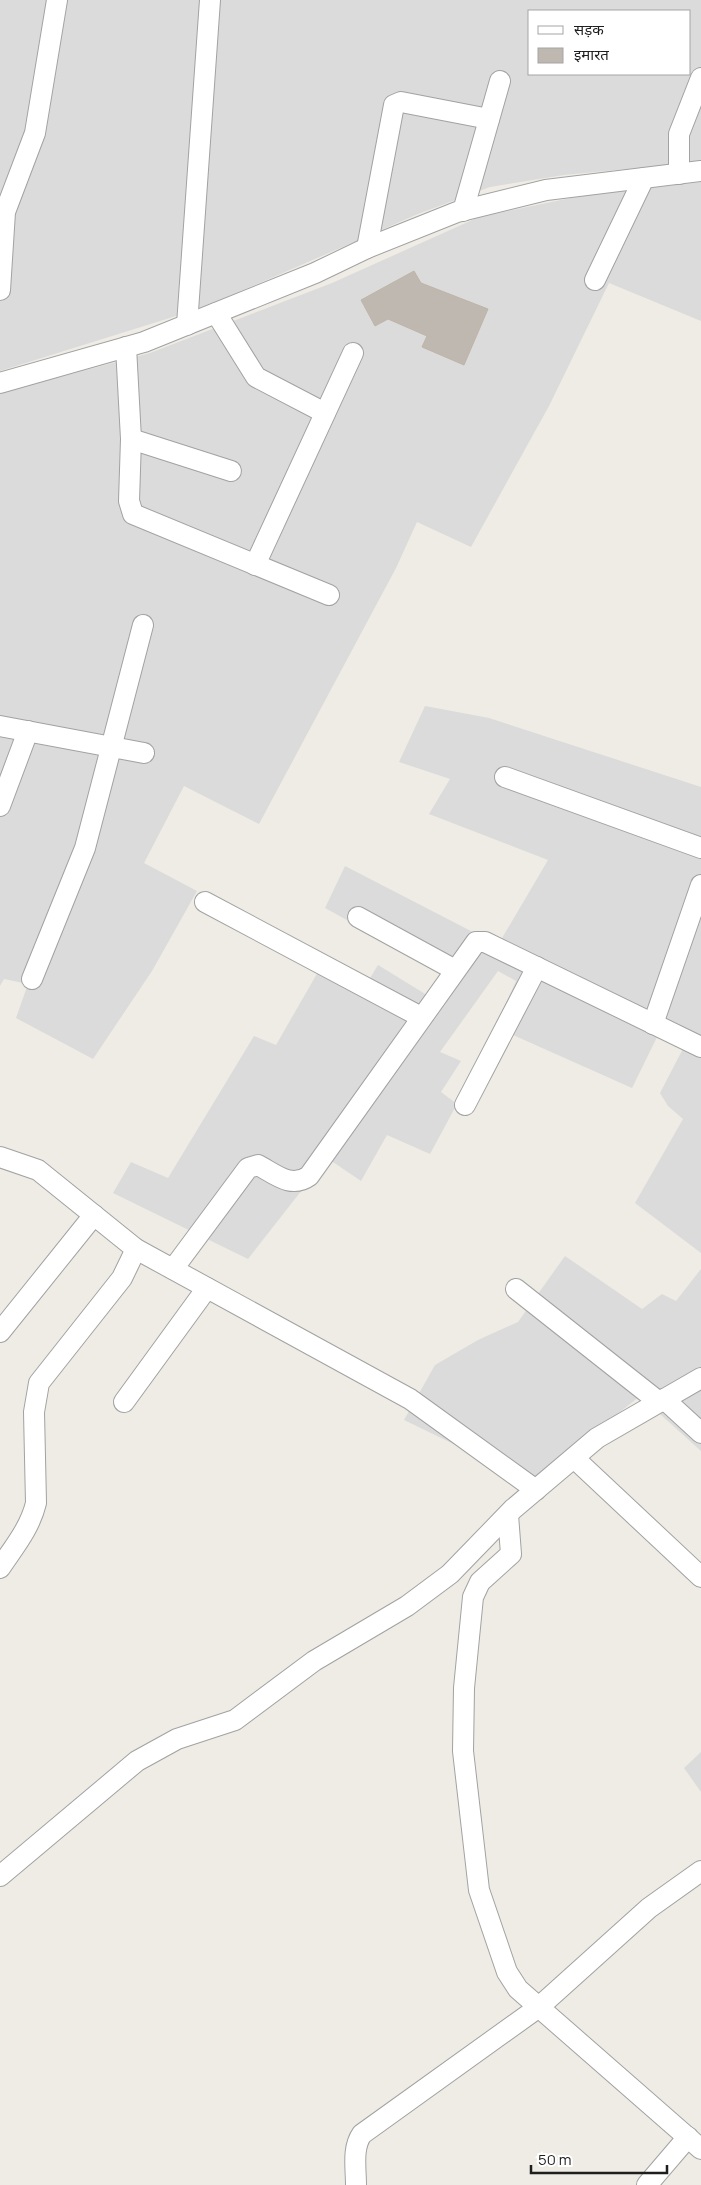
<svg xmlns="http://www.w3.org/2000/svg" width="701" height="2185" viewBox="0 0 701 2185" font-family="Manrope,'Noto Sans Devanagari',sans-serif">
<style>
.residential{fill:#dcdbdb;fill-rule:evenodd}
.building{fill:#bfb8b1;stroke:#bfb4a7}
.lines{fill:none;stroke-linecap:round;stroke-linejoin:round}
.minor-casing{stroke:#a2a2a2;stroke-width:22}
.minor{stroke:#fff;stroke-width:20}
</style>
<rect width="100%" height="100%" fill="#eeece4"/>
<g class="residential">
<path d="M0,0H701V162L564,175L490,187L418,214L205,307L0,371ZM530,11H690V74H530Z"/>
<polygon points="701,182 701,321 609,283 549,406 471,547 417,522 396,568 259,824 184,786 144,863 197,891 152,971 93,1059 16,1018 28,984 4,979 0,986 0,393 150,353 332,283 479,217 585,195"/>
<polygon points="425,706 489,718 701,787 701,1253 635,1203 683,1119 668,1106 660,1093 686,1043 660,1031 632,1088 495,1027 516,981 498,971 440,1052 461,1061 441,1092 457,1104 430,1154 387,1135 361,1181 327,1158 248,1259 113,1193 131,1162 168,1178 254,1036 276,1045 322,965 364,988 378,965 435,1000 449,976 325,908 345,866 498,945 548,860 429,814 450,779 399,762"/>
<polygon points="565,1256 642,1309 662,1294 676,1301 701,1269 701,1451 640,1396 532,1482 404,1420 435,1365 478,1340 518,1322"/>
<polygon points="701,1752 701,1792 684,1768"/>
</g>
<polygon class="building" points="414,271 421,283 488,309 464,365 422,347 427,336 388,319 375,326 361,300"/>
<g class="lines">
<g class="minor-casing">
<g id="minor">
<polyline points="679,174 679,134 701,78"/>
<polyline points="463,211 500,81"/>
<polyline points="367,248 394,105 401,102 489,119"/>
<polyline points="595,280 644,178"/>
<polyline points="0,290 5,212 35,133 57,0"/>
<polyline points="216,313 256,377 325,413"/>
<polyline points="187,325 210,0"/>
<polyline points="126,347 131,439 129,501 133,514 329,595"/>
<polyline points="0,383 144,342 315,273 367,248 457,212 546,190 701,171"/>
<polyline points="131,439 231,471"/>
<polyline points="255,565 353,353"/>
<polyline points="0,726 144,753"/>
<polyline points="505,777 701,848"/>
<polyline points="0,806 28,731"/>
<polyline points="205,902 421,1017"/>
<polyline points="358,917 455,970"/>
<polyline points="32,979 85,848 143,625"/>
<polyline points="653,1024 701,885"/>
<polyline points="465,1105 537,967"/>
<polyline points="0,1157 38,1170 136,1249 410,1399 536,1490"/>
<path d="M173,1269L248,1168L258,1165C275,1174 291,1189 309,1176L476,942H485L701,1047"/>
<polyline points="516,1289 659,1402"/>
<polyline points="0,1332 94,1215"/>
<polyline points="664,1399 701,1433"/>
<polyline points="124,1402 207,1288"/>
<polyline points="574,1458 701,1577"/>
<polyline points="508,1515 511,1554 480,1582 473,1597 464,1688 463,1751 479,1890 507,1972 518,1989 701,2149"/>
<path d="M0,1568C14,1547 30,1528 36,1503L34,1412L39,1383L122,1278L136,1249"/>
<polyline points="0,1876 137,1761 177,1739 235,1720 314,1661 407,1606 450,1574 513,1509 597,1438 701,1378"/>
<path d="M356,2185C356,2168 352,2148 362,2134L539,2007L649,1908L701,1871"/>
<polyline points="647,2185 688,2137"/>
</g>
</g>
<use href="#minor" class="minor"/>
</g>
<rect x="528" y="10" width="162" height="65" fill="#ffffff" stroke="#a5a5a5"/>
<rect x="538" y="26" width="25" height="8" fill="#ffffff" stroke="#a5a5a5"/>
<text x="574" y="35" font-size="15" fill="#1e1e1e">सड़क</text>
<rect x="538" y="48" width="25" height="15" fill="#bfb8b1" stroke="#a5a5a5"/>
<text x="574" y="60" font-size="15" fill="#1e1e1e">इमारत</text>
<path d="M531 2165v8h136v-8" fill="none" stroke="#1e1e1e" stroke-width="2.5"/>
<text x="538" y="2165" font-size="15" fill="#1e1e1e" stroke="#ffffff" stroke-width="4" paint-order="stroke">50 m</text>
</svg>
